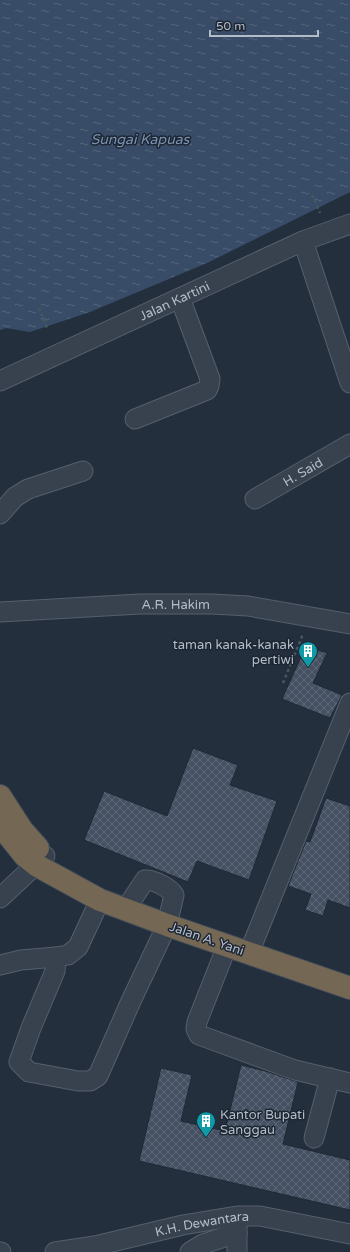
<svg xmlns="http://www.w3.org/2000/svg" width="350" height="1252" viewBox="0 0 350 1252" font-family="'Varela Round',sans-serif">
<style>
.water{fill:url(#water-ripples)}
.building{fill:url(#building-cross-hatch);stroke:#1f2835}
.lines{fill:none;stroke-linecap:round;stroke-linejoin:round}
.minor-casing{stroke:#565f6c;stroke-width:21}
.highway-casing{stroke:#434c59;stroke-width:24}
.path{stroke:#44595c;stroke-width:2.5;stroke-dasharray:3 3;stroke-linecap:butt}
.minor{stroke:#38414e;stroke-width:19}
.highway{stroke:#746855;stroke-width:22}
.labels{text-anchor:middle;stroke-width:3;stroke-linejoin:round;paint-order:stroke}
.street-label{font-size:13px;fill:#b4bcc9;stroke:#1d2633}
.poi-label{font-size:13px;fill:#b4bcc9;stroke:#1d2633;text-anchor:end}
.water-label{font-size:14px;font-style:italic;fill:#7c92b1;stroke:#1d2633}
</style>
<defs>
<pattern id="water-ripples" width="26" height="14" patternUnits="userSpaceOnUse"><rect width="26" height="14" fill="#394c67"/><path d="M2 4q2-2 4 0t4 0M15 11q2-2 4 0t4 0" fill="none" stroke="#53647b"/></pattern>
<pattern id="building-cross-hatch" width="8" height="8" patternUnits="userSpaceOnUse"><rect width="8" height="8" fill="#455162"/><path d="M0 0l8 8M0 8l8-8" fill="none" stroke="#5d6877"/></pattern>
</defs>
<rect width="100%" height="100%" fill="#242f3e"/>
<polygon class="water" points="0,0 350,0 350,192 207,263 90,312 30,332 6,328 0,330"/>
<g class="building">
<polygon points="306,646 327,653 313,683 342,695 330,718 282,699"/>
<polygon points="193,748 238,765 230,785 277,801 249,880 197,861 188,882 84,840 104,791 167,816"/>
<polygon points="326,798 350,806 350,908 328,900 323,916 305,910 311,894 288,886 306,841 310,842"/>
<polygon points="241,1065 265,1071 298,1082 283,1144 350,1160 350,1210 139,1161 161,1068 192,1075 181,1121 225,1131"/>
</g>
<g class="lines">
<g class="minor-casing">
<g id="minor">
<polyline points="303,241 350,383"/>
<path id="s1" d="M0,381L303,241L350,224"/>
<polyline points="135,419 207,390 209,386 210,379 180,298"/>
<path id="s2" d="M255,499L350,444"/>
<polyline points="0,514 15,497 28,489 83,471"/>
<path id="s3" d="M0,612L140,604H212L248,606L350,624"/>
<polyline points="0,898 45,856"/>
<path d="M100,900L78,947L68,955L56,957L55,971L31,1028L19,1062L29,1072L78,1081H90L98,1076L131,1001L167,925L174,895C170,888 153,879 145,880L125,910"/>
<polyline points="227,946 197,1022 196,1029 199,1035 295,1070 350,1083"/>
<polyline points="249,953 350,703"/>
<polyline points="0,965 21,960 56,957"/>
<polyline points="314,1138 330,1078"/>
<polyline points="237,1221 237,1252"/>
<polyline points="0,1252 1,1252"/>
<path id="s4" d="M55,1252L95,1246L183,1225L237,1216H260L350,1234"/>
<polyline points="190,1252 203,1244 237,1233"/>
</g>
</g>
<g class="highway-casing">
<g id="highway">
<polyline points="0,796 22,830 38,848"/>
<polyline points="0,825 25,856 36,865 100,900 167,925 350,988"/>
</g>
</g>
<g class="path">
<polyline points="312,195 320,213"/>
<polyline points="39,308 47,328"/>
<polyline points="283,683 303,634"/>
</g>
<use href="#minor" class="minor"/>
<use href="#highway" class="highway"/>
</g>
<defs>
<g id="building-pin" transform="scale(1)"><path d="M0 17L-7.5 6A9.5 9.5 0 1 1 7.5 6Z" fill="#0f9aa8" stroke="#1d2633"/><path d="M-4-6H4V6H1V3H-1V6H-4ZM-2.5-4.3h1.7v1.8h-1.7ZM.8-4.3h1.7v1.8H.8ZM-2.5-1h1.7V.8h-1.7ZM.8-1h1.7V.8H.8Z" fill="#fff"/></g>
</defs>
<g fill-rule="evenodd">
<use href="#building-pin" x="308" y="651"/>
<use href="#building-pin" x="206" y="1121"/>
</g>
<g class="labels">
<g class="street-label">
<text dy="5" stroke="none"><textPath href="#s1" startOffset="192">Jalan Kartini</textPath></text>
<text dy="5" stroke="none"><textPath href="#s2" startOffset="55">H. Said</textPath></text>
<text dy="5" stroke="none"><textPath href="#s3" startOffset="176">A.R. Hakim</textPath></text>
<text transform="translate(207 938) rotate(19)" y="5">Jalan A. Yani</text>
<text dy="5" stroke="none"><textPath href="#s4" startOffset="150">K.H. Dewantara</textPath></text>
</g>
<g class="poi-label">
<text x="294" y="649">taman kanak-kanak<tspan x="294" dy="15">pertiwi</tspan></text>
<text x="220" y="1119" text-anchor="start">Kantor Bupati<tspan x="220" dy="15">Sanggau</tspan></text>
</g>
<g class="water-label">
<text x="140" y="144">Sungai Kapuas</text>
</g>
</g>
<path d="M210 30v6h108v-6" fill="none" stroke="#b4bcc9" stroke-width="2"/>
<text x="216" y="30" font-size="12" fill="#b4bcc9" stroke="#1d2633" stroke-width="3" paint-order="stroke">50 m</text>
</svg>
